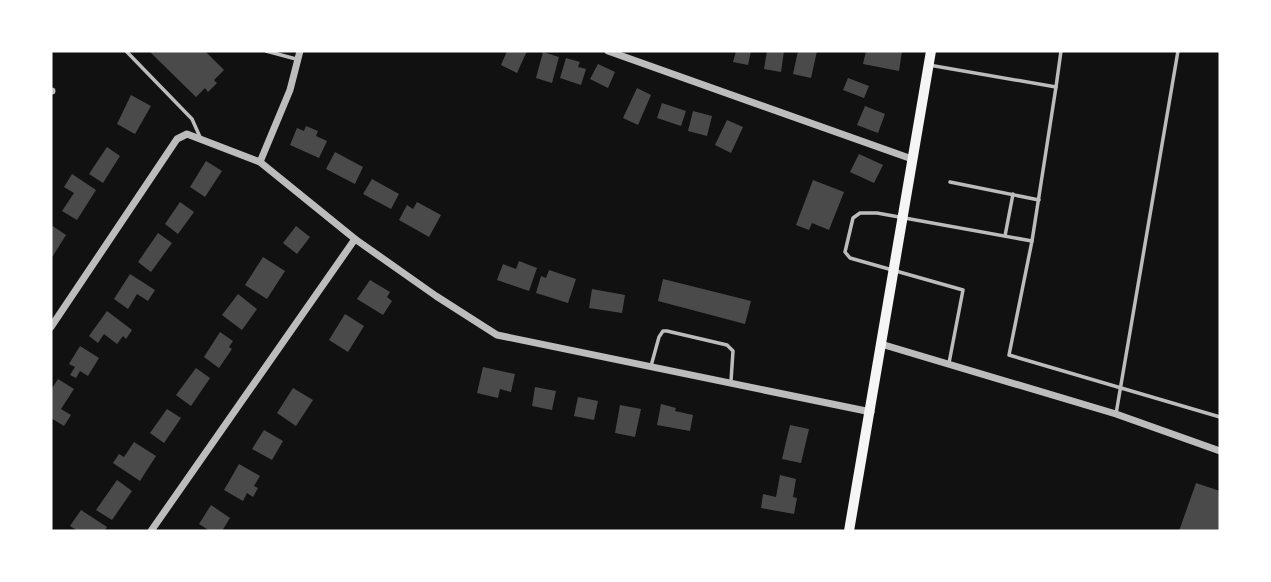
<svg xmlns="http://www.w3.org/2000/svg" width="1271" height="582" viewBox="0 0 1271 582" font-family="'DM Sans',sans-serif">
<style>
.building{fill:#4a4a4a}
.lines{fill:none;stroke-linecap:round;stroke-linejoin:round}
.service{stroke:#bcbcbc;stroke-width:3.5}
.minor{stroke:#bcbcbc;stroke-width:7}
.secondary{stroke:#f5f5f5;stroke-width:10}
</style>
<rect width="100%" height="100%" fill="#111"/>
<g class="building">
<polygon points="149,51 205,51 224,70 214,80 217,83 208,92 205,88 196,97"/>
<polygon points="507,51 527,51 517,73 501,65"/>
<polygon points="736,51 751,51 748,65 733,62"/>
<polygon points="767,51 784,51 781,72 764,69"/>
<polygon points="798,51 817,51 811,78 793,74"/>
<polygon points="866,51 902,51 899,71 863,64"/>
<polygon points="543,52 559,57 552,83 536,78"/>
<polygon points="566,58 580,62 578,67 586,69 581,85 560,78"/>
<polygon points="598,64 615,72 608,88 590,79"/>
<polygon points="848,78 869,86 864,98 843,90"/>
<polygon points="637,88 651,95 638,125 623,118"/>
<polygon points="131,95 151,106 135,134 117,124"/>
<polygon points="662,103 686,111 681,126 657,118"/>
<polygon points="865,106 885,114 878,133 857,125"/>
<polygon points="693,111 712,116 707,136 688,131"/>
<polygon points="727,120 743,127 731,153 715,145"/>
<polygon points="306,126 318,131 316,136 327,141 319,158 290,145 297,128 304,131"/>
<polygon points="107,147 120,156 103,183 89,174"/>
<polygon points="335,152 363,167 355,184 326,169"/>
<polygon points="859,154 883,165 874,183 850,172"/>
<polygon points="206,161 222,171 205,197 190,187"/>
<polygon points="72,174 96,190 77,220 62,211 74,193 64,187"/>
<polygon points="372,179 399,194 391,209 363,194"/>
<polygon points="813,180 844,192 829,230 812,223 809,230 796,225"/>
<polygon points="180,202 194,212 178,234 165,224"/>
<polygon points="417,202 441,215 429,237 399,220 407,205 413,209"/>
<polygon points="51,225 66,235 51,259"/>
<polygon points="296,226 310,237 297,254 283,243"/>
<polygon points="158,233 172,243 151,272 138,262"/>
<polygon points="263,257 285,271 267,299 245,285"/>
<polygon points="519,261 537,268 529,291 497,280 503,264 516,269"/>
<polygon points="549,270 576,279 568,303 536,293 541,276 546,278"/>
<polygon points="130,274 155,290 148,301 137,294 128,309 114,299"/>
<polygon points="663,279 751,301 745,324 658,301"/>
<polygon points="370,280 390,292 387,297 392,301 383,315 357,299"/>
<polygon points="592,289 625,295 622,313 589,308"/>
<polygon points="238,294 257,309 242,330 222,315"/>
<polygon points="107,311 132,330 126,339 123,336 117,344 104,334 98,343 89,336"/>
<polygon points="345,314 364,326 348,352 329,340"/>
<polygon points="220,332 233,341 229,347 232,349 219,368 204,357"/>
<polygon points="80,346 99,358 88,376 80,371 76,378 70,375 75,367 69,364"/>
<polygon points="483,367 515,374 511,392 500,389 498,398 477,393"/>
<polygon points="196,368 210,378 191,406 176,395"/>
<polygon points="58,379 74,389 61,409 71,415 64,426 51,418 51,390"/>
<polygon points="535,387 556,391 552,410 532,406"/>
<polygon points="293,388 313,400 296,426 277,413"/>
<polygon points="578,397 598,401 594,420 574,416"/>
<polygon points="661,404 676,408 675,411 693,415 690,431 657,425"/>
<polygon points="620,405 641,409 635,437 615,433"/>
<polygon points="167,409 181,418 164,443 150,433"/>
<polygon points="790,425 809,429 801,463 782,459"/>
<polygon points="264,430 283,441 272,460 252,449"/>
<polygon points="134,442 156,456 140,481 113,463 119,454 124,457"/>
<polygon points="239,464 260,476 254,486 258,488 253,497 247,493 243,501 224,490"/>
<polygon points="780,475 796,479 793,497 797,498 794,514 761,508 763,494 776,497"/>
<polygon points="117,480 132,491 112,520 96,510"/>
<polygon points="1196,483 1220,491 1220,531 1179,531"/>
<polygon points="211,505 230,518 222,531 210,531 199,524"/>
<polygon points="81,510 107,527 104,531 78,531 70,526"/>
</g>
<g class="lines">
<g class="service">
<polyline points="126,51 192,119 200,137"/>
<polyline points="266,51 296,59"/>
<polyline points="929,65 1056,87 1032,241"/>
<polyline points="1056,87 1061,51"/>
<polyline points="950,182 1039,200"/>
<polyline points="1005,236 1013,194"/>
<polyline points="949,363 963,290 850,258 845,252 853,218 860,213 877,213 1032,241 1009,355 1220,417"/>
<polyline points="651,366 659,337 663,331 667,331 727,345 733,351 731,381"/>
<polyline points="1116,414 1178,51"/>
</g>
<g class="minor">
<polyline points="608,51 912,159"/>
<polyline points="51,91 52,91"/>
<polyline points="260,162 290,90 300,51"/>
<polyline points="51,327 177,139 187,134 260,162 355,239 436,296 497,335 871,412"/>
<polyline points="881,344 1116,414 1220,451"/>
<polyline points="151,531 355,239"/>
</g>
<polyline class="secondary" points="849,531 931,51"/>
</g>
<rect width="1271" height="582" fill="none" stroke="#ffffff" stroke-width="105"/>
</svg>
